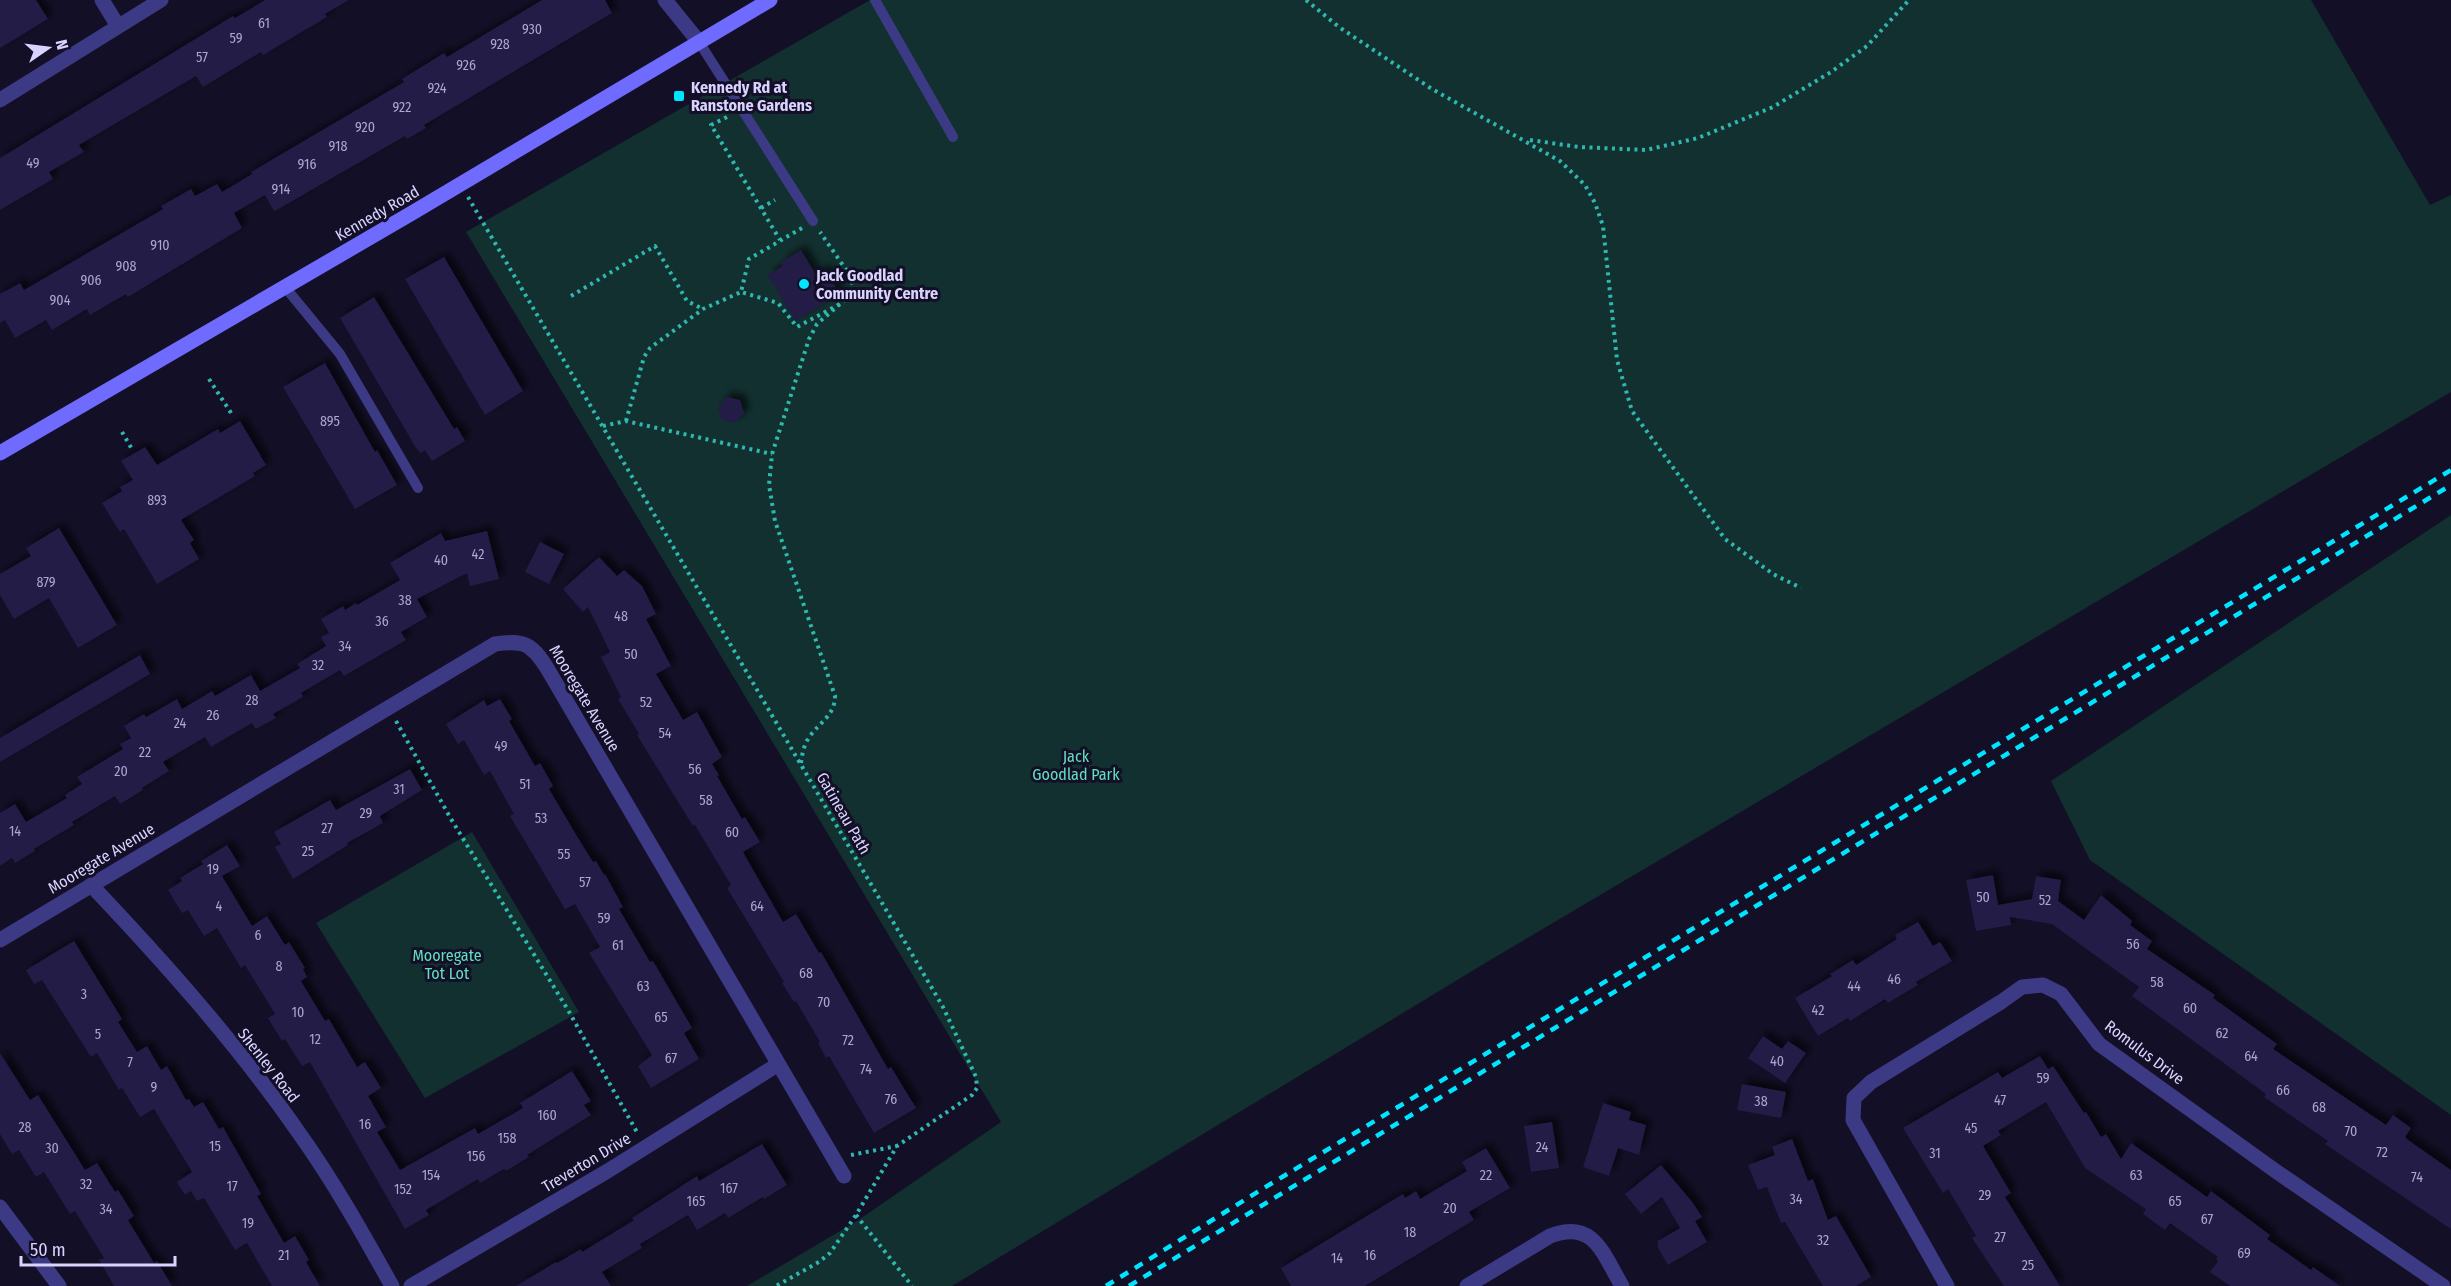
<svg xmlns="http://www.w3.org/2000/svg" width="2451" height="1286" viewBox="0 0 2451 1286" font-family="'Fira Sans Condensed',sans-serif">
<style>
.green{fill:#12302f}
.building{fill:#241b47;filter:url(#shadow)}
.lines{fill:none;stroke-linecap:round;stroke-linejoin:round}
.path{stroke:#2fb8b0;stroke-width:4;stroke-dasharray:3 4.5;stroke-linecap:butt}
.lane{stroke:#3d3a85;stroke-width:10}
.street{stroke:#3d3a85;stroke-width:15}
.secondary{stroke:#6f6bff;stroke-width:15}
.rail{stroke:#00e5ff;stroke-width:4.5;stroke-dasharray:9 8;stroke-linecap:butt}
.poi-dot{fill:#00e5ff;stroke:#130f26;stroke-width:2}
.labels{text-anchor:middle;stroke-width:6;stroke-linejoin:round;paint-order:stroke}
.number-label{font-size:14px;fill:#aca6d1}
.poi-label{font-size:16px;font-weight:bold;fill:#d9d4ff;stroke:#130f26;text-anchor:start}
.street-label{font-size:16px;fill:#d9d4ff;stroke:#130f26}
.park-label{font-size:16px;fill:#5fe0c0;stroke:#130f26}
</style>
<defs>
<filter id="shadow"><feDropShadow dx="5.5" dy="-5.5" stdDeviation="3" flood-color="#0009"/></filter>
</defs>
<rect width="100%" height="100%" fill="#130f26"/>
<g class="green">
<polygon points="870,0 2311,0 2430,205 2451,195 2451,392 1492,959 952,1286 747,1286 857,1221 1001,1122 466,232"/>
<polygon points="2451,515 2451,1115 2090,860 2051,781"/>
<polygon points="472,832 579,1012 425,1098 316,923"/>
</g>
<g class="building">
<polygon points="0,0 36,0 48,19 0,48"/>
<polygon points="265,0 349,0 325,14 327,17 263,55 261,52 203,87 196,76 79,145 84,152 49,172 53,179 0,210 0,158 233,16 235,18"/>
<polygon points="542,0 605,0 612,13 424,125 426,128 407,139 405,136 282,207 274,211 265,195 234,213 242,228 128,297 126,294 90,315 87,309 52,330 46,320 15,338 5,320 0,323 0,294 20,283 24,290 163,209 161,206 191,189 195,196 217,184 222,192 252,174 251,172 404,82 402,79 444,53 447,57"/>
<polygon points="801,250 816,275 825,269 840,294 795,321 768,275 783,266 781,262"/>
<polygon points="444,257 523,391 485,415 405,279"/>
<polygon points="374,297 454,429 457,427 465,441 432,461 425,450 421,453 416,448 340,318"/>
<polygon points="325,363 375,452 377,450 397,485 355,509 283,387"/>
<polygon points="726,397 740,400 744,413 735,423 722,420 718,409"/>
<polygon points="240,421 266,465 253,473 255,476 181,520 194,540 190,543 199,559 157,584 124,529 120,532 102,503 122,491 120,487 133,480 121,461 145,447 157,465 218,429 220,433"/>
<polygon points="59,528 117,625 78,648 49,598 14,619 0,595 0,574 31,556 26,548"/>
<polygon points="487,531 499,579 470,586 467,573 417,599 427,617 401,632 406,640 344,676 340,670 301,693 303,697 273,714 276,718 256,729 252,723 211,747 205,737 163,762 169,771 142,788 143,790 120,804 115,796 72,822 74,825 34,849 35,851 15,863 12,858 0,866 0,813 15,804 26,822 67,798 65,795 82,784 77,777 123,749 120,744 131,738 124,726 144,714 146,717 177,699 182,709 212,691 215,696 251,675 260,691 300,668 297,664 326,646 321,637 329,633 321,619 343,606 345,610 356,603 357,605 400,580 390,563 441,533 445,541"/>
<polygon points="540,542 564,554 549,584 525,572"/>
<polygon points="599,557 617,576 624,570 642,586 656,614 646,619 671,666 656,674 683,720 697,712 722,757 712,764 719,775 717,776 742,819 745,817 760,842 743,852 760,882 783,922 796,914 819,953 821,952 888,1069 891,1067 916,1108 874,1133 829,1056 826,1058 818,1043 820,1042 796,1001 794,1002 782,983 784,982 727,888 731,885 695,825 693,826 637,735 639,734 618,699 621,697 601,657 610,652 588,607 583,612 563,589"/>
<polygon points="140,655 150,674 0,762 0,738"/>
<polygon points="500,699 512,719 509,721 535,766 540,763 553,786 549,789 578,838 593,862 596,861 604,875 605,874 623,907 619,909 650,962 653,961 692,1028 684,1033 699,1059 651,1088 638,1066 652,1055 589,953 600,947 575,904 565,909 510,816 514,814 490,771 484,775 464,740 458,744 446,724 484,700 487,706"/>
<polygon points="410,769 422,790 380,816 383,823 347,843 348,845 293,879 275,847 281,844 274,832 330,800 336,810"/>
<polygon points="227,845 240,866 222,876 252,926 267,916 285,945 289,942 305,968 303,969 307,977 301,981 325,1021 329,1019 357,1067 365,1062 381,1088 368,1096 386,1127 377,1132 400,1170 475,1128 478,1134 523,1108 520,1103 572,1071 591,1101 584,1105 591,1115 527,1155 529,1157 506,1171 504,1169 480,1183 478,1179 426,1210 429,1215 405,1229 310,1062 302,1066 285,1039 282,1041 268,1018 275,1014 245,965 241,968 217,928 204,936 188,910 182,913 168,890 182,881 180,878 203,864 201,861"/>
<polygon points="1993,875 1998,905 2032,899 2036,876 2061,880 2058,901 2084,920 2101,895 2132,921 2130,925 2152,941 2147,949 2215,995 2213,998 2277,1044 2273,1049 2386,1125 2393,1115 2411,1128 2405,1137 2408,1140 2451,1170 2451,1229 2325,1144 2328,1141 2264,1097 2266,1094 2132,996 2139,987 2052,924 2010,917 2011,925 1976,931 1966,880"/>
<polygon points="1918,922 1933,946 1940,942 1952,961 1916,982 1918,985 1888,1003 1885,999 1850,1021 1848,1018 1818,1036 1795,998 1832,976 1830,974 1853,960 1856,965 1897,939 1895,935"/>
<polygon points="74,941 122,1019 118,1022 137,1052 147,1046 161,1070 167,1066 186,1100 189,1099 194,1107 203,1102 219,1129 223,1127 261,1194 257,1196 284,1243 295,1236 309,1260 306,1262 320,1286 272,1286 247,1243 235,1250 204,1198 197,1201 191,1191 185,1195 177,1182 192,1172 154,1109 140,1117 122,1088 119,1090 97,1053 91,1057 42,980 34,984 26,970"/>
<polygon points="1763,1036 1782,1049 1788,1041 1806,1053 1785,1083 1748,1058"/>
<polygon points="0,1053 30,1100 38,1095 85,1170 97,1163 115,1192 118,1190 134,1216 128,1220 154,1263 157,1261 172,1286 114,1286 99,1260 104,1258 75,1211 70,1214 44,1172 36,1177 19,1150 12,1154 0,1134"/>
<polygon points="2040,1056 2048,1069 2053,1066 2084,1113 2086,1112 2101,1137 2106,1134 2121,1159 2131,1143 2207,1197 2211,1191 2270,1235 2267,1239 2311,1270 2313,1267 2340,1286 2230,1286 2210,1272 2218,1261 2216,1259 2218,1257 2170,1223 2165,1230 2143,1214 2146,1209 2085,1168 2046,1102 1998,1131 2001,1135 1983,1146 2011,1193 2005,1197 2060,1286 2004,1286 1972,1238 1976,1236 1948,1189 1943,1193 1903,1128 1998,1072 2002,1078"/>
<polygon points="1742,1084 1786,1092 1781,1118 1737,1110"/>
<polygon points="1603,1103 1631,1112 1629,1120 1646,1125 1639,1155 1618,1148 1609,1176 1583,1167"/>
<polygon points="1552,1122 1559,1168 1531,1172 1524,1126"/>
<polygon points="1792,1139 1808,1181 1813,1179 1828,1220 1836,1216 1871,1277 1856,1286 1823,1286 1785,1222 1781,1223 1767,1187 1758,1190 1748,1165 1775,1155 1772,1147"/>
<polygon points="762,1144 787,1185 764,1199 763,1197 728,1218 725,1213 697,1230 688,1215 640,1244 642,1248 602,1272 611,1286 516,1286 556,1262 557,1263 581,1249 582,1252 634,1220 632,1218 697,1176 699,1181"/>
<polygon points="1486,1148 1510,1188 1469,1212 1474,1220 1365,1286 1291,1286 1281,1268 1403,1194 1405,1198 1416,1191 1420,1199 1467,1171 1462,1162"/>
<polygon points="1661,1165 1693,1203 1702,1217 1695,1221 1707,1242 1668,1265 1658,1248 1658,1241 1680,1228 1662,1197 1641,1214 1625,1194"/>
</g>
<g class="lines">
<g class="path">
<polyline points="1306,0 1339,27 1432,89 1560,161 1585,185 1595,203 1603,226 1617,360 1632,411 1725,539 1773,574 1801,588"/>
<polyline points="727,117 711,125 780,240"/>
<polyline points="1530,140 1579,147 1646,150 1698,138 1773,107 1831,72 1867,46 1909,0"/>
<polyline points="468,197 943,1007 976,1077 977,1088 972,1095 897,1146 856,1215 830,1253 819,1262 776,1286"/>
<polyline points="761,208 775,200"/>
<polyline points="802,228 749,259 741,292 778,303 797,327 840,304"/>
<polyline points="571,296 655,246 687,301 703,309"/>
<polyline points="209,379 233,416"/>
<polyline points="626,421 644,357 650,348 703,309 741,292"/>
<polyline points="603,426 626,421 772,454"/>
<polyline points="122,432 133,451"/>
<polyline points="396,721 451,819 568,1010 638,1134"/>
<path d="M801,763C802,754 804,744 810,736C820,722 835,715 835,696L775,521L769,485L772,454L809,339L817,324L855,291L849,274L820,232"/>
<polyline points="851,1155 897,1146"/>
<polyline points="856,1215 912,1286"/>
</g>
<g class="lane">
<polyline points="875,0 953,137"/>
<polyline points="699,42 813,221"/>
<polyline points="285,287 340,354 418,488"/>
</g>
<g class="street">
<polyline points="102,0 118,26"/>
<polyline points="665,0 699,42"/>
<polyline points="0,100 161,0"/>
<path d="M91,885C165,963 238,1045 299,1133C334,1182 363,1234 392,1286"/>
<path d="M0,940L495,644C524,640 531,643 547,668L844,1176"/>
<polyline points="0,1207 59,1286"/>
<polyline points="411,1286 606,1172 777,1065"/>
<path d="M1467,1286L1550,1236C1594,1219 1603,1254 1622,1286"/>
<polyline points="1947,1286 1853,1120 1854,1098 1871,1082 2001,1002 2022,987 2043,985 2061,994 2099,1044 2277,1172 2443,1286"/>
</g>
<polyline class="secondary" points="0,453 412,213 770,0"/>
<g class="rail">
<polyline points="1106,1286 1259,1191 2451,470"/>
<polyline points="1129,1286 2451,485"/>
</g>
</g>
<g class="poi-dot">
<rect x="673" y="90" width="12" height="12" rx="3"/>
<circle cx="804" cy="284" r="6"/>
</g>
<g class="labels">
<g class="number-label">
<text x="264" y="28">61</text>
<text x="532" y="34">930</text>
<text x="236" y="43">59</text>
<text x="500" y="49">928</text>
<text x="202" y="62">57</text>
<text x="466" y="70">926</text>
<text x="437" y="93">924</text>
<text x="402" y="112">922</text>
<text x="365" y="132">920</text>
<text x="338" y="151">918</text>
<text x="33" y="168">49</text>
<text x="307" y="169">916</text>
<text x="281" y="194">914</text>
<text x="160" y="250">910</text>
<text x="126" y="271">908</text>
<text x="91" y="285">906</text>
<text x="60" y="305">904</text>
<text x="330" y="426">895</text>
<text x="157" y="505">893</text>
<text x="478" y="559">42</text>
<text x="441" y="565">40</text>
<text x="46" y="587">879</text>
<text x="405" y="605">38</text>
<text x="621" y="621">48</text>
<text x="382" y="626">36</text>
<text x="345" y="651">34</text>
<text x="631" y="659">50</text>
<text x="318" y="670">32</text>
<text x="252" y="705">28</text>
<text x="646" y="707">52</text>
<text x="213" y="720">26</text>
<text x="180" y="728">24</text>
<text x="665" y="738">54</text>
<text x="501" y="751">49</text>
<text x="145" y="757">22</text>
<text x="695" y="774">56</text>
<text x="121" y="776">20</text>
<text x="525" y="789">51</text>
<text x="399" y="794">31</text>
<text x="706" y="805">58</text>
<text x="366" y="818">29</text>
<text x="541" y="823">53</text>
<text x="327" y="833">27</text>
<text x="15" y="836">14</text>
<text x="732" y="837">60</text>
<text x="308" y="856">25</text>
<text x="564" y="859">55</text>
<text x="213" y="874">19</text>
<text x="585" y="887">57</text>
<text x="1983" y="902">50</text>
<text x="2045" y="905">52</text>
<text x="219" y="911">4</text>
<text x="757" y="911">64</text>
<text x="604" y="923">59</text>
<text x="258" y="940">6</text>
<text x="2133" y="949">56</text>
<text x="618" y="950">61</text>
<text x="279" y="971">8</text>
<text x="806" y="978">68</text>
<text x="1894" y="984">46</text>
<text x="2157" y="987">58</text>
<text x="643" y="991">63</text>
<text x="1854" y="991">44</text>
<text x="84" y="999">3</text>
<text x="824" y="1007">70</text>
<text x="2190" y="1013">60</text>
<text x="1818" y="1015">42</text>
<text x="298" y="1017">10</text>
<text x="661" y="1022">65</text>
<text x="2222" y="1038">62</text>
<text x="98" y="1039">5</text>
<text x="315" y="1044">12</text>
<text x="848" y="1045">72</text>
<text x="2251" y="1061">64</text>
<text x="671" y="1063">67</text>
<text x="1777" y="1066">40</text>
<text x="130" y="1067">7</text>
<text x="866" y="1074">74</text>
<text x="2043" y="1083">59</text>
<text x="154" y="1092">9</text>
<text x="2283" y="1095">66</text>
<text x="891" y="1104">76</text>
<text x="2000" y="1105">47</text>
<text x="1761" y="1106">38</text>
<text x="2319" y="1112">68</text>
<text x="547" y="1120">160</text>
<text x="365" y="1129">16</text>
<text x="25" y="1132">28</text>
<text x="1971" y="1133">45</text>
<text x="2351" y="1136">70</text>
<text x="507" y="1143">158</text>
<text x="215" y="1151">15</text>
<text x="1542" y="1152">24</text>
<text x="52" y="1153">30</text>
<text x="2382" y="1157">72</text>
<text x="1935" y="1158">31</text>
<text x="476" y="1161">156</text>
<text x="431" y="1180">154</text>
<text x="1486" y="1180">22</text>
<text x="2136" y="1180">63</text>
<text x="2417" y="1182">74</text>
<text x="86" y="1189">32</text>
<text x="232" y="1191">17</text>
<text x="729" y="1193">167</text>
<text x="403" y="1194">152</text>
<text x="1985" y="1200">29</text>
<text x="1796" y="1204">34</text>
<text x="696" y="1206">165</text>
<text x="2175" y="1206">65</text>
<text x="1450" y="1213">20</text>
<text x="106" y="1214">34</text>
<text x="2207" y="1224">67</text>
<text x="248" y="1228">19</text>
<text x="1410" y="1237">18</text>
<text x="2000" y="1242">27</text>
<text x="1823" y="1245">32</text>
<text x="2244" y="1258">69</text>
<text x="284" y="1260">21</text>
<text x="1370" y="1260">16</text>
<text x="1337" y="1263">14</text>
<text x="2028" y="1270">25</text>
</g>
<g class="poi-label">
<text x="691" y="93">Kennedy Rd at<tspan x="691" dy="18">Ranstone Gardens</tspan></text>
<text x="816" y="281">Jack Goodlad<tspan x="816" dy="18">Community Centre</tspan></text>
</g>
<g class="street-label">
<text transform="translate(377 213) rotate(-30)" y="6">Kennedy Road</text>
<text transform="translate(585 698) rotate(59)" y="6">Mooregate Avenue</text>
<text transform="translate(844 813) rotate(60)" y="6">Gatineau Path</text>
<text transform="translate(101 858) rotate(-31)" y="6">Mooregate Avenue</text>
<text transform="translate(2145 1052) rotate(37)" y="6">Romulus Drive</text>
<text transform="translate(269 1065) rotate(52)" y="6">Shenley Road</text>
<text transform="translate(586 1162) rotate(-31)" y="6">Treverton Drive</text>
</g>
<g class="park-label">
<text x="1076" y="762">Jack<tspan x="1076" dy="18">Goodlad Park</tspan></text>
<text x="447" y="961">Mooregate<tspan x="447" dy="18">Tot Lot</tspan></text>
</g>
</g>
<g transform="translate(48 48) rotate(76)" stroke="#130f26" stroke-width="4.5" paint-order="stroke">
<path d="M0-4.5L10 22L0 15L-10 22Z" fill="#d9d4ff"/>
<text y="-9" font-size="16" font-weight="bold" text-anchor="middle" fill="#d9d4ff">N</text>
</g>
<path d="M21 1256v9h154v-9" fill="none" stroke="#d9d4ff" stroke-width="3"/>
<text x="30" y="1256" font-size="18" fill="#d9d4ff" stroke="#130f26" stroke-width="4.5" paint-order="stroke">50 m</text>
</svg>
